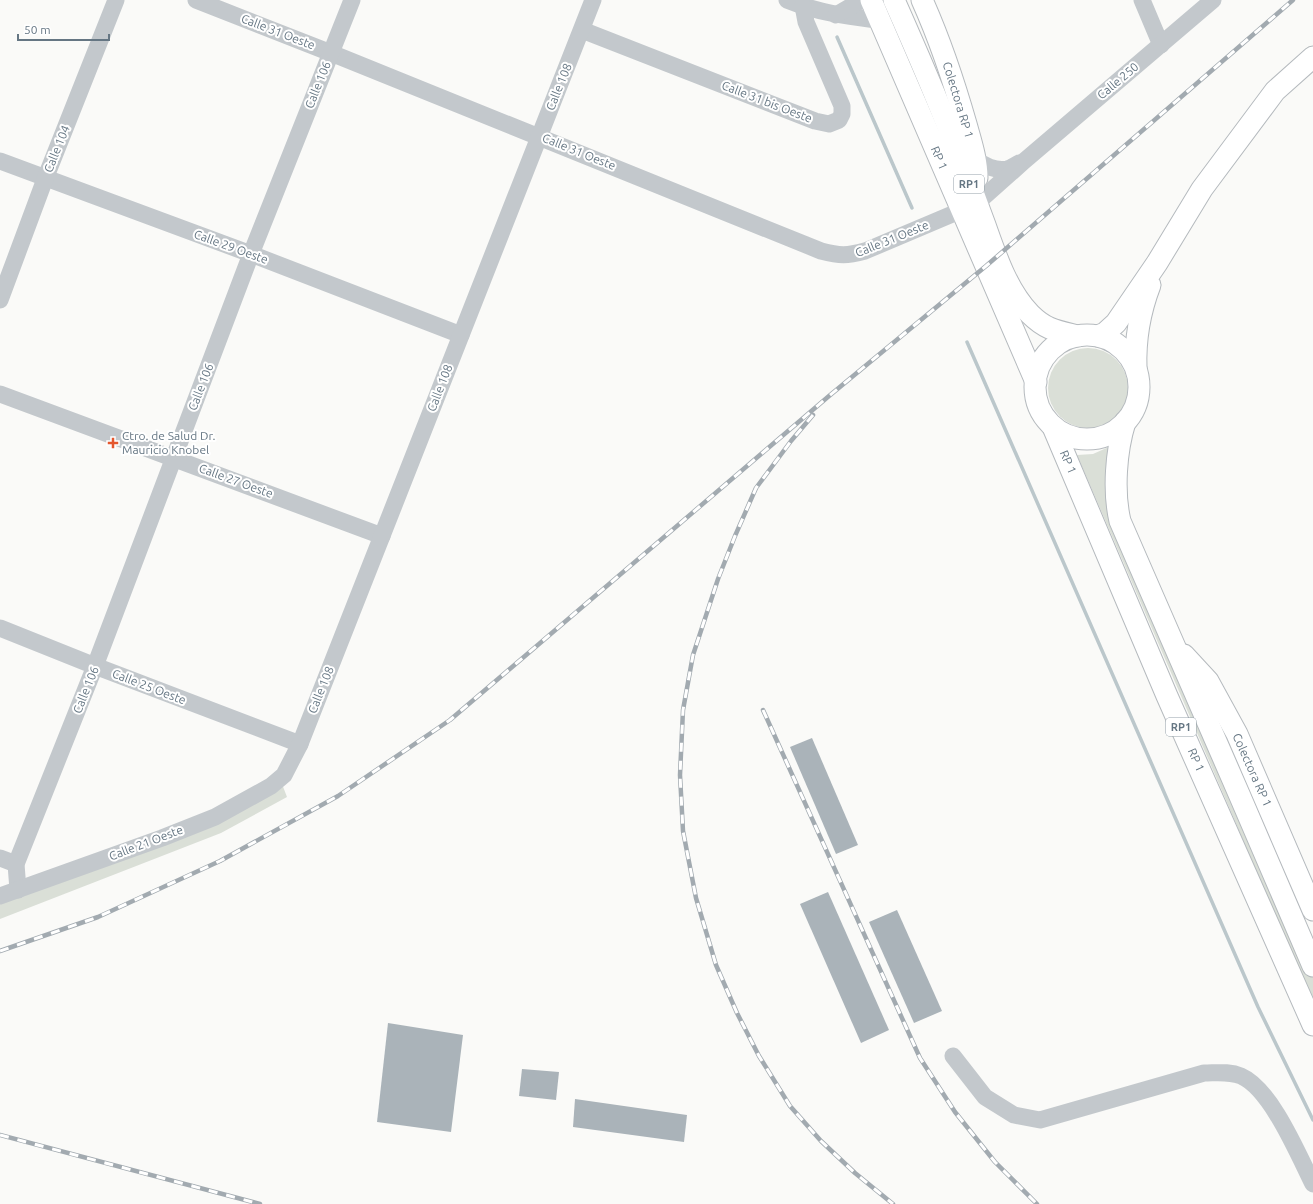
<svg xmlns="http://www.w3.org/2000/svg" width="1313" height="1204" viewBox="0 0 1313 1204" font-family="Ubuntu,sans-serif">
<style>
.green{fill:#dadfd7}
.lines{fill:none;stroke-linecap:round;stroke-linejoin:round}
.stream{stroke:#bbc7cb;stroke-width:3.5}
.building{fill:#aab3b9}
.major-casing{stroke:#b5babe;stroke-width:23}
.minor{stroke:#c3c8cc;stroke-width:17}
.major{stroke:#fff;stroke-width:21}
.rail-casing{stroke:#a2aab0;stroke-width:4.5}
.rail{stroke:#fff;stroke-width:3;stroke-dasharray:9;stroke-linecap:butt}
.poi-dot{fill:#e4572e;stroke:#fff;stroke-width:1.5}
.labels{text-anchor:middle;stroke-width:4;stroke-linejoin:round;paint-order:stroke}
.shield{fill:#fff;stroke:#939fa8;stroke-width:1}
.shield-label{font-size:11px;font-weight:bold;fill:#657683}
.street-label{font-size:12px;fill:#657683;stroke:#fff}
.poi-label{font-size:12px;fill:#657683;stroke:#fff;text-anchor:start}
</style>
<rect width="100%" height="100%" fill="#fafaf8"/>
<g class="green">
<circle cx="1088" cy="388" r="40"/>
<polygon points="1111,446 1112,485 1313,974 1313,997 1293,963 1235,821 1077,455 1093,454"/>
<polygon points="282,784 287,797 221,833 0,919 0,904 40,889"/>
</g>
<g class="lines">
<g class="stream">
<polyline points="837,37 912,208"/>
<polyline points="967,342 1258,1007 1313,1120"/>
</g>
</g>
<g class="building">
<polygon points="812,738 858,845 836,854 790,747"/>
<polygon points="828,892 889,1030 861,1043 800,904"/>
<polygon points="897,910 942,1011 914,1023 869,922"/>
<polygon points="388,1023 463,1035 451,1132 377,1122"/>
<polygon points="522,1069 559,1072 556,1100 519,1096"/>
<polygon points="575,1099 687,1115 684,1142 573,1127"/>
</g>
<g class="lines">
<g class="major-casing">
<g id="major">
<polyline points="871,0 1036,382"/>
<path d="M894,0C914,45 934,91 952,137C964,166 974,196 985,225C996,256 1007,290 1030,314C1046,330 1057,331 1078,336"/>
<path d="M922,0C940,40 954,82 966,124C971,142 977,160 977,178"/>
<circle cx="1087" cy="387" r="52"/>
<polyline points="1098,336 1105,333 1116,323 1157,263 1202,189 1275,91 1313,57"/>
<path d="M1136,368C1135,339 1140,311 1150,285"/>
<path d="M1125,422C1116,451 1113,491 1120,521L1239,794L1313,966"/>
<polyline points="1053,427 1167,696 1313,1025"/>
<polyline points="1184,655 1208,681 1237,734 1313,910"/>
</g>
</g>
<g class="minor">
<path d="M196,0L331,53L821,251C840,256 847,256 865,251L962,210"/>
<path d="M787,0C817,12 843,16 876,20L880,22"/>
<polyline points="1142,0 1161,45"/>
<polyline points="836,15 862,0"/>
<polyline points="582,30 815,121 829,124 839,120 842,114 842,106 806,22 803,6"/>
<path d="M975,158C983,166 996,171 1007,169C1011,168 1015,165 1019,163"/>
<polyline points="0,161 251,254 461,335"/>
<polyline points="977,203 1023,162 1213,0"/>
<polyline points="0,300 45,179 116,0"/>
<polyline points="0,394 382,536"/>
<polyline points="0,628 95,666 300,744"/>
<polyline points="0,858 16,864"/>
<polyline points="18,890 16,864 95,666 251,254 352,0"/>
<polyline points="0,896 162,838 215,817 271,786 284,775 300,744 593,0"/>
<path d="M953,1056L985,1097L1014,1115L1040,1120L1204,1073C1216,1073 1229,1071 1241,1076C1271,1089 1298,1154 1313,1184"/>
</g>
<use href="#major" class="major"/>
<g class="rail-casing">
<g id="rail">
<polyline points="813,415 791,441 756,488 735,536 718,579 693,655 683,710 680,775 683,831 696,898 716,965 737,1013 759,1056 790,1106 821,1141 855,1173 893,1204"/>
<polyline points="763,710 920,1058 955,1112 995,1162 1037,1204"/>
<polyline points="0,951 98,917 220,861 338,796 450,720 829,396 986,266 1293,0"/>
<polyline points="0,1135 260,1204"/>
</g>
</g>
<use href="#rail" class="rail"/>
</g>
<path class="poi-dot" d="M111 437h4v4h4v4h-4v4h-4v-4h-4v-4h4z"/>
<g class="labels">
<g class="shield">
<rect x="954" y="175" width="30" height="18" rx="3"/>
<rect x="1166" y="718" width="30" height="18" rx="3"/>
</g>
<g class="shield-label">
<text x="969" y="188">RP1</text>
<text x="1181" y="731">RP1</text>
</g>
<g class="street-label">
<text transform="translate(278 32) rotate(21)" y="4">Calle 31 Oeste</text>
<text transform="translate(1118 81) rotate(-40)" y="4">Calle 250</text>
<text transform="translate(318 85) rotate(-68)" y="4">Calle 106</text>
<text transform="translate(559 87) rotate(-68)" y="4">Calle 108</text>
<text transform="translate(958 100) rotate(73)" y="4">Colectora RP 1</text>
<text transform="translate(767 102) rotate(21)" y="4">Calle 31 bis Oeste</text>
<text transform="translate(57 149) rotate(-68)" y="4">Calle 104</text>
<text transform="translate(579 152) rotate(22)" y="4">Calle 31 Oeste</text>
<text transform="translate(939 158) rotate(67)" y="4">RP 1</text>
<text transform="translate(892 239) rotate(-22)" y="4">Calle 31 Oeste</text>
<text transform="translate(231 247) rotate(20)" y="4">Calle 29 Oeste</text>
<text transform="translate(201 387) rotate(-69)" y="4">Calle 106</text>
<text transform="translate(440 388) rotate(-69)" y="4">Calle 108</text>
<text transform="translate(1068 462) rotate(67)" y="4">RP 1</text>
<text transform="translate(236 481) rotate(20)" y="4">Calle 27 Oeste</text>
<text transform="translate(149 687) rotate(21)" y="4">Calle 25 Oeste</text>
<text transform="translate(86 690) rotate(-68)" y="4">Calle 106</text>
<text transform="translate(321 690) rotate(-68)" y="4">Calle 108</text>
<text transform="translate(1196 760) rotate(66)" y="4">RP 1</text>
<text transform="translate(1252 770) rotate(66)" y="4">Colectora RP 1</text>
<text transform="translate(146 843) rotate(-21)" y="4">Calle 21 Oeste</text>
</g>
<g class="poi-label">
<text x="122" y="440">Ctro. de Salud Dr.<tspan x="122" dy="14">Mauricio Knobel</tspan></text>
</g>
</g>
<path d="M18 34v6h91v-6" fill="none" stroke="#657683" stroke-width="2"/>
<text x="24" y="34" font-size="12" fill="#657683" stroke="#ffffff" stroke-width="3" paint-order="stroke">50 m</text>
</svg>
